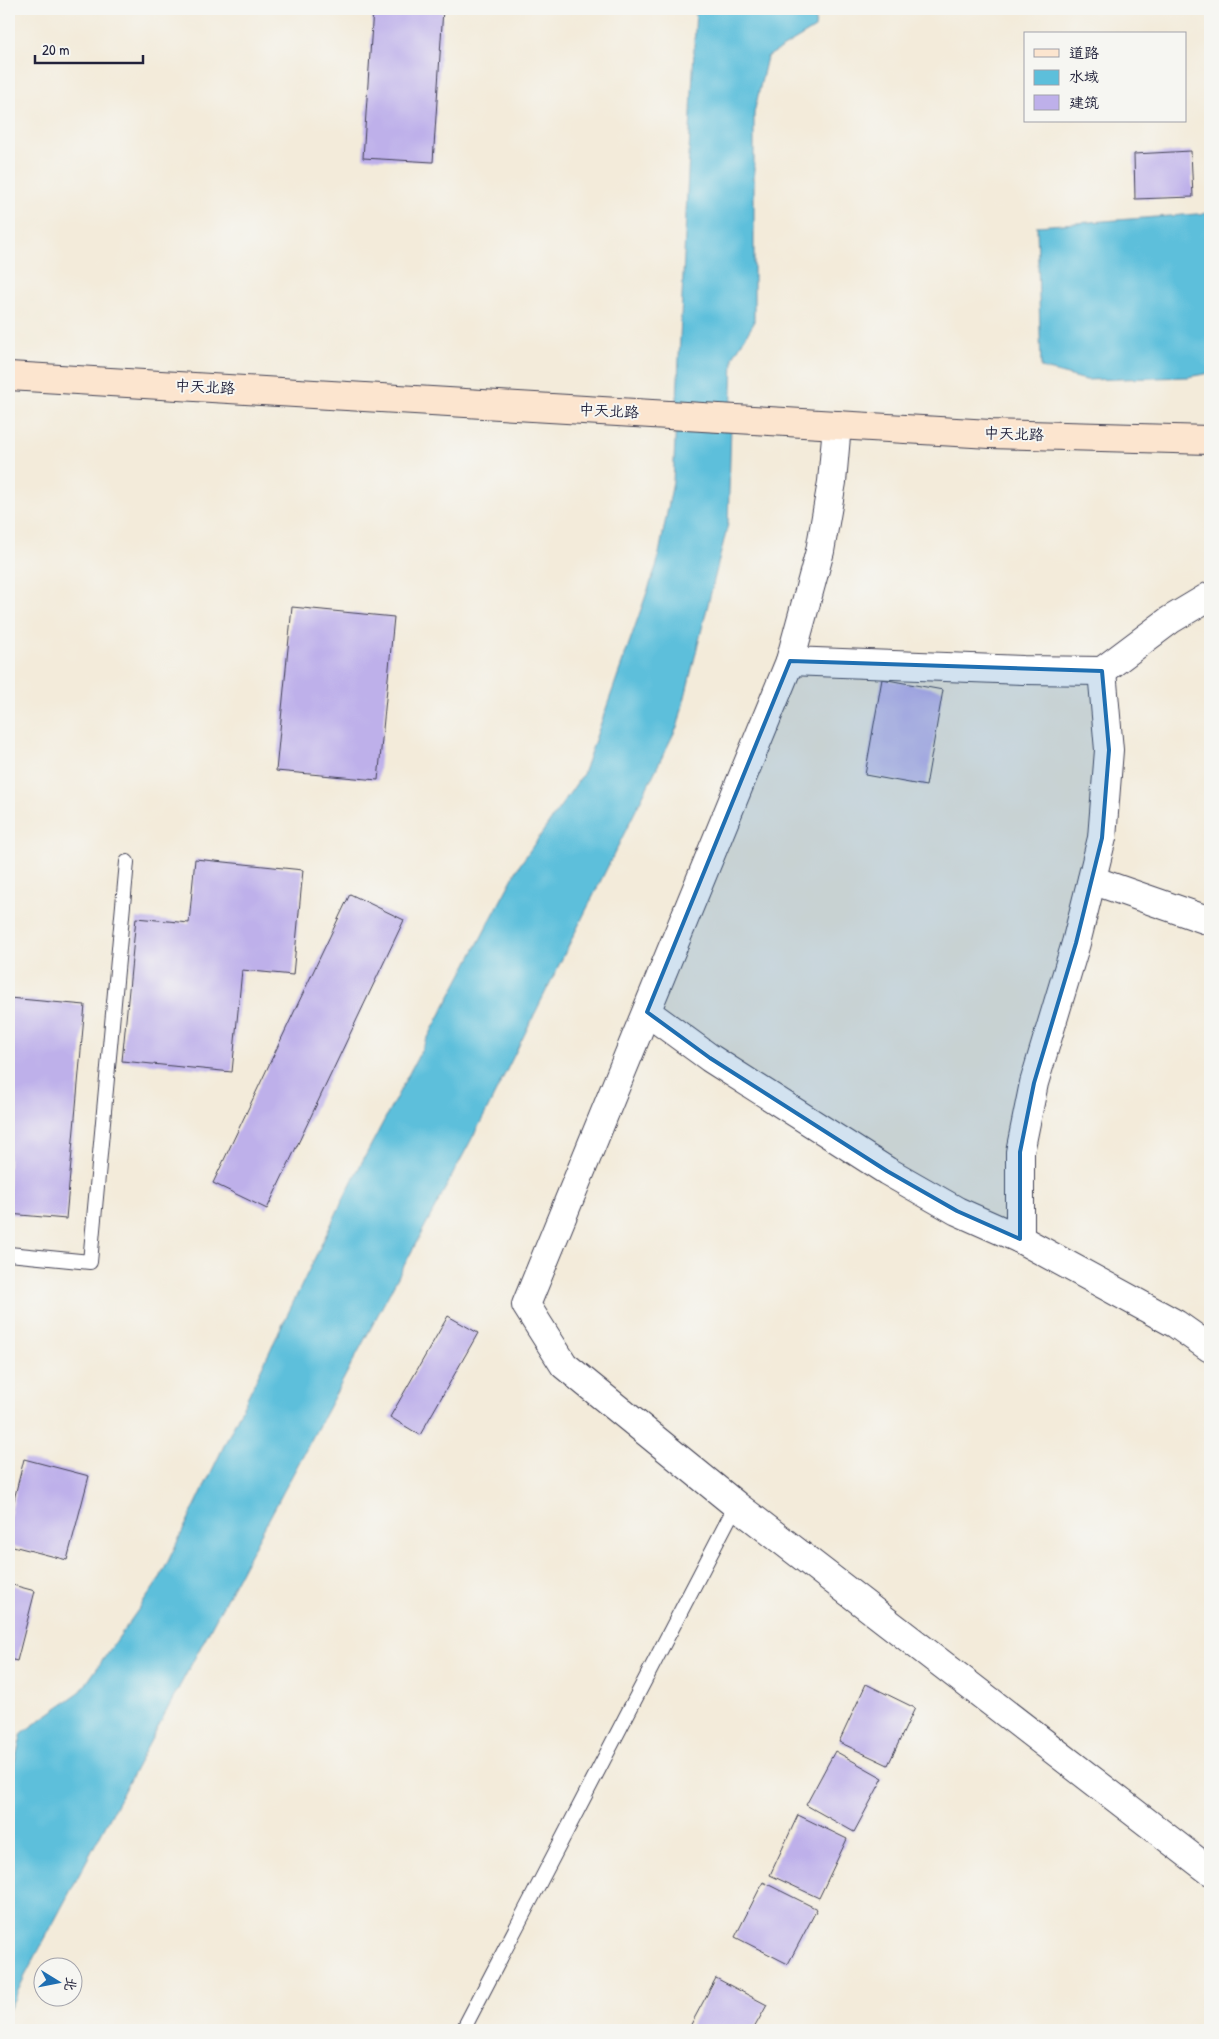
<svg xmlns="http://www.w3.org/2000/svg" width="1219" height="2039" viewBox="0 0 1219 2039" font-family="'Patrick Hand','LXGW WenKai TC',sans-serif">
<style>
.water{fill:#5dbfdb;stroke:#40708b}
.building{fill:#beb0ea}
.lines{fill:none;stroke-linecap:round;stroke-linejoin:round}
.service-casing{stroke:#414053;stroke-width:16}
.minor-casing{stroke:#414053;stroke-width:30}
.secondary-casing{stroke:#414053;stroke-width:30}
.service{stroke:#fff;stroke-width:14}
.minor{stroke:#fff;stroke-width:28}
.secondary{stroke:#fce5cf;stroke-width:28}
.marked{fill:#1f6fb2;fill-opacity:0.2;stroke:#1f6fb2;stroke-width:4;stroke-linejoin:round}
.labels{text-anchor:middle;stroke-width:4;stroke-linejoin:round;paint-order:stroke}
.street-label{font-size:15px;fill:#22223b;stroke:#f6f6f2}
</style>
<rect width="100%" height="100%" fill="#f6f6f2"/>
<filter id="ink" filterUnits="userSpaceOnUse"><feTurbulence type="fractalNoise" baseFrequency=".02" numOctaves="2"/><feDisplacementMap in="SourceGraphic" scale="10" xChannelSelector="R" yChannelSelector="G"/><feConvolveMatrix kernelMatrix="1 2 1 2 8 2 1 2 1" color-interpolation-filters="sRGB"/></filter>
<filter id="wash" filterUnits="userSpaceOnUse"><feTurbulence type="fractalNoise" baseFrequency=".0096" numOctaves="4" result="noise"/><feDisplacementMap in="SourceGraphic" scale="20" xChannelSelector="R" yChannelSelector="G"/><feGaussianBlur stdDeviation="1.12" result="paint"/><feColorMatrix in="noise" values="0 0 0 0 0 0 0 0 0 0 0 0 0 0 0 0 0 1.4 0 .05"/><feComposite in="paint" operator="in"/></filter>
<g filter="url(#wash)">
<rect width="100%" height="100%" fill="#f3ebda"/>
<g class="water">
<polygon points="696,9 817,9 815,28 767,57 754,113 754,323 733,357 728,524 678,725 485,1114 25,1976 9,2010 9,1784 22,1733 81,1691 159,1580 353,1179 519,866 583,774 657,564 673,482"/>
<polygon points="1210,213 1210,373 1188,377 1086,380 1041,368 1037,226"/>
</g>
<g id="blocks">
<g class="building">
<polygon points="373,9 443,9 433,162 363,158"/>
<polygon points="1191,151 1193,197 1135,199 1134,154"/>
<polygon points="292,607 394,617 378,780 276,771"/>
<polygon points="882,679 943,690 926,786 865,775"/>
<polygon points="195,859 303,870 293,975 242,970 232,1072 122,1061 136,918 189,923"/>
<polygon points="350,894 404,920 267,1209 213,1183"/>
<polygon points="9,998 85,1005 66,1219 9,1214"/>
<polygon points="448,1316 478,1333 420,1435 390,1417"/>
<polygon points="24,1459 89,1476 67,1560 9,1545 9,1520"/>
<polygon points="9,1584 35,1591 17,1661 9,1659"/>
<polygon points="866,1684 915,1708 888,1765 839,1742"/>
<polygon points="835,1751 883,1778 854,1832 806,1805"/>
<polygon points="798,1815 847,1839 819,1898 770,1875"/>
<polygon points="763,1882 817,1909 788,1964 735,1937"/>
<polygon points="716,1978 767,2005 753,2030 688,2030"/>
</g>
</g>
</g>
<g filter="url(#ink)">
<use href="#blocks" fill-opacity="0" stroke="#414053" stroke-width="1"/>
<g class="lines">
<g class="service-casing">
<g id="service">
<polyline points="9,1254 90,1262 127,862"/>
<polyline points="463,2030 736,1505"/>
</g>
</g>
<g class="minor-casing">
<g id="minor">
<polyline points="837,425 832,482 820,551 790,661 526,1305 564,1365 736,1505 1210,1871"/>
<polyline points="790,661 1023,670 1102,671 1170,620 1210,596"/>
<polyline points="1092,880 1210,921"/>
<polyline points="647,1012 710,1058 887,1171 957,1211 1020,1239 1176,1324 1210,1348"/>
<polyline points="1020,1239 1020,1152 1034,1083 1076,943 1102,838 1109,750 1102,671"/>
</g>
</g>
<g class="secondary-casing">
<polyline id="secondary" points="9,376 990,434 1210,440"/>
</g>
<use href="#service" class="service"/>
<use href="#minor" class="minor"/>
<use href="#secondary" class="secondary"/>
</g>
</g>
<path class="marked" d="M790,661L1102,671L1109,750L1102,838L1076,943L1034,1083L1020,1152V1239L957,1211L887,1171L710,1058L647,1012Z"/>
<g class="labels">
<g class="street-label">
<text transform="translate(205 387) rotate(3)" y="5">中天北路</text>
<text transform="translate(609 411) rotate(3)" y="5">中天北路</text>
<text transform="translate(1014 434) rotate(2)" y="5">中天北路</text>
</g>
</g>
<rect width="1219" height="2039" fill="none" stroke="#f6f6f2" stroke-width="30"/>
<rect x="1024" y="32" width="162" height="90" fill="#f6f6f2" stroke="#a1a1a9"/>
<rect x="1034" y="49" width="25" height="8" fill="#fce5cf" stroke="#a1a1a9"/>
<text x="1069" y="58" font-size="15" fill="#22223b">道路</text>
<rect x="1034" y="70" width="25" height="15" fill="#5dbfdb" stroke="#a1a1a9"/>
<text x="1069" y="82" font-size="15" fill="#22223b">水域</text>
<rect x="1034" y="95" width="25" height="15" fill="#beb0ea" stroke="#a1a1a9"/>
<text x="1069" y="108" font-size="15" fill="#22223b">建筑</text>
<g transform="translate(58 1982) rotate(100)"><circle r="24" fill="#f6f6f2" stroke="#a1a1a9"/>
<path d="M0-4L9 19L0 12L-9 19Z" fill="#1f6fb2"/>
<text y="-8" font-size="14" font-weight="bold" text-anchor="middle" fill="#22223b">北</text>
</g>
<path d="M35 55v8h108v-8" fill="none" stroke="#22223b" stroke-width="2.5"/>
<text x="42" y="55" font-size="15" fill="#22223b" stroke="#f6f6f2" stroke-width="4" paint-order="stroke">20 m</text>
</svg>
